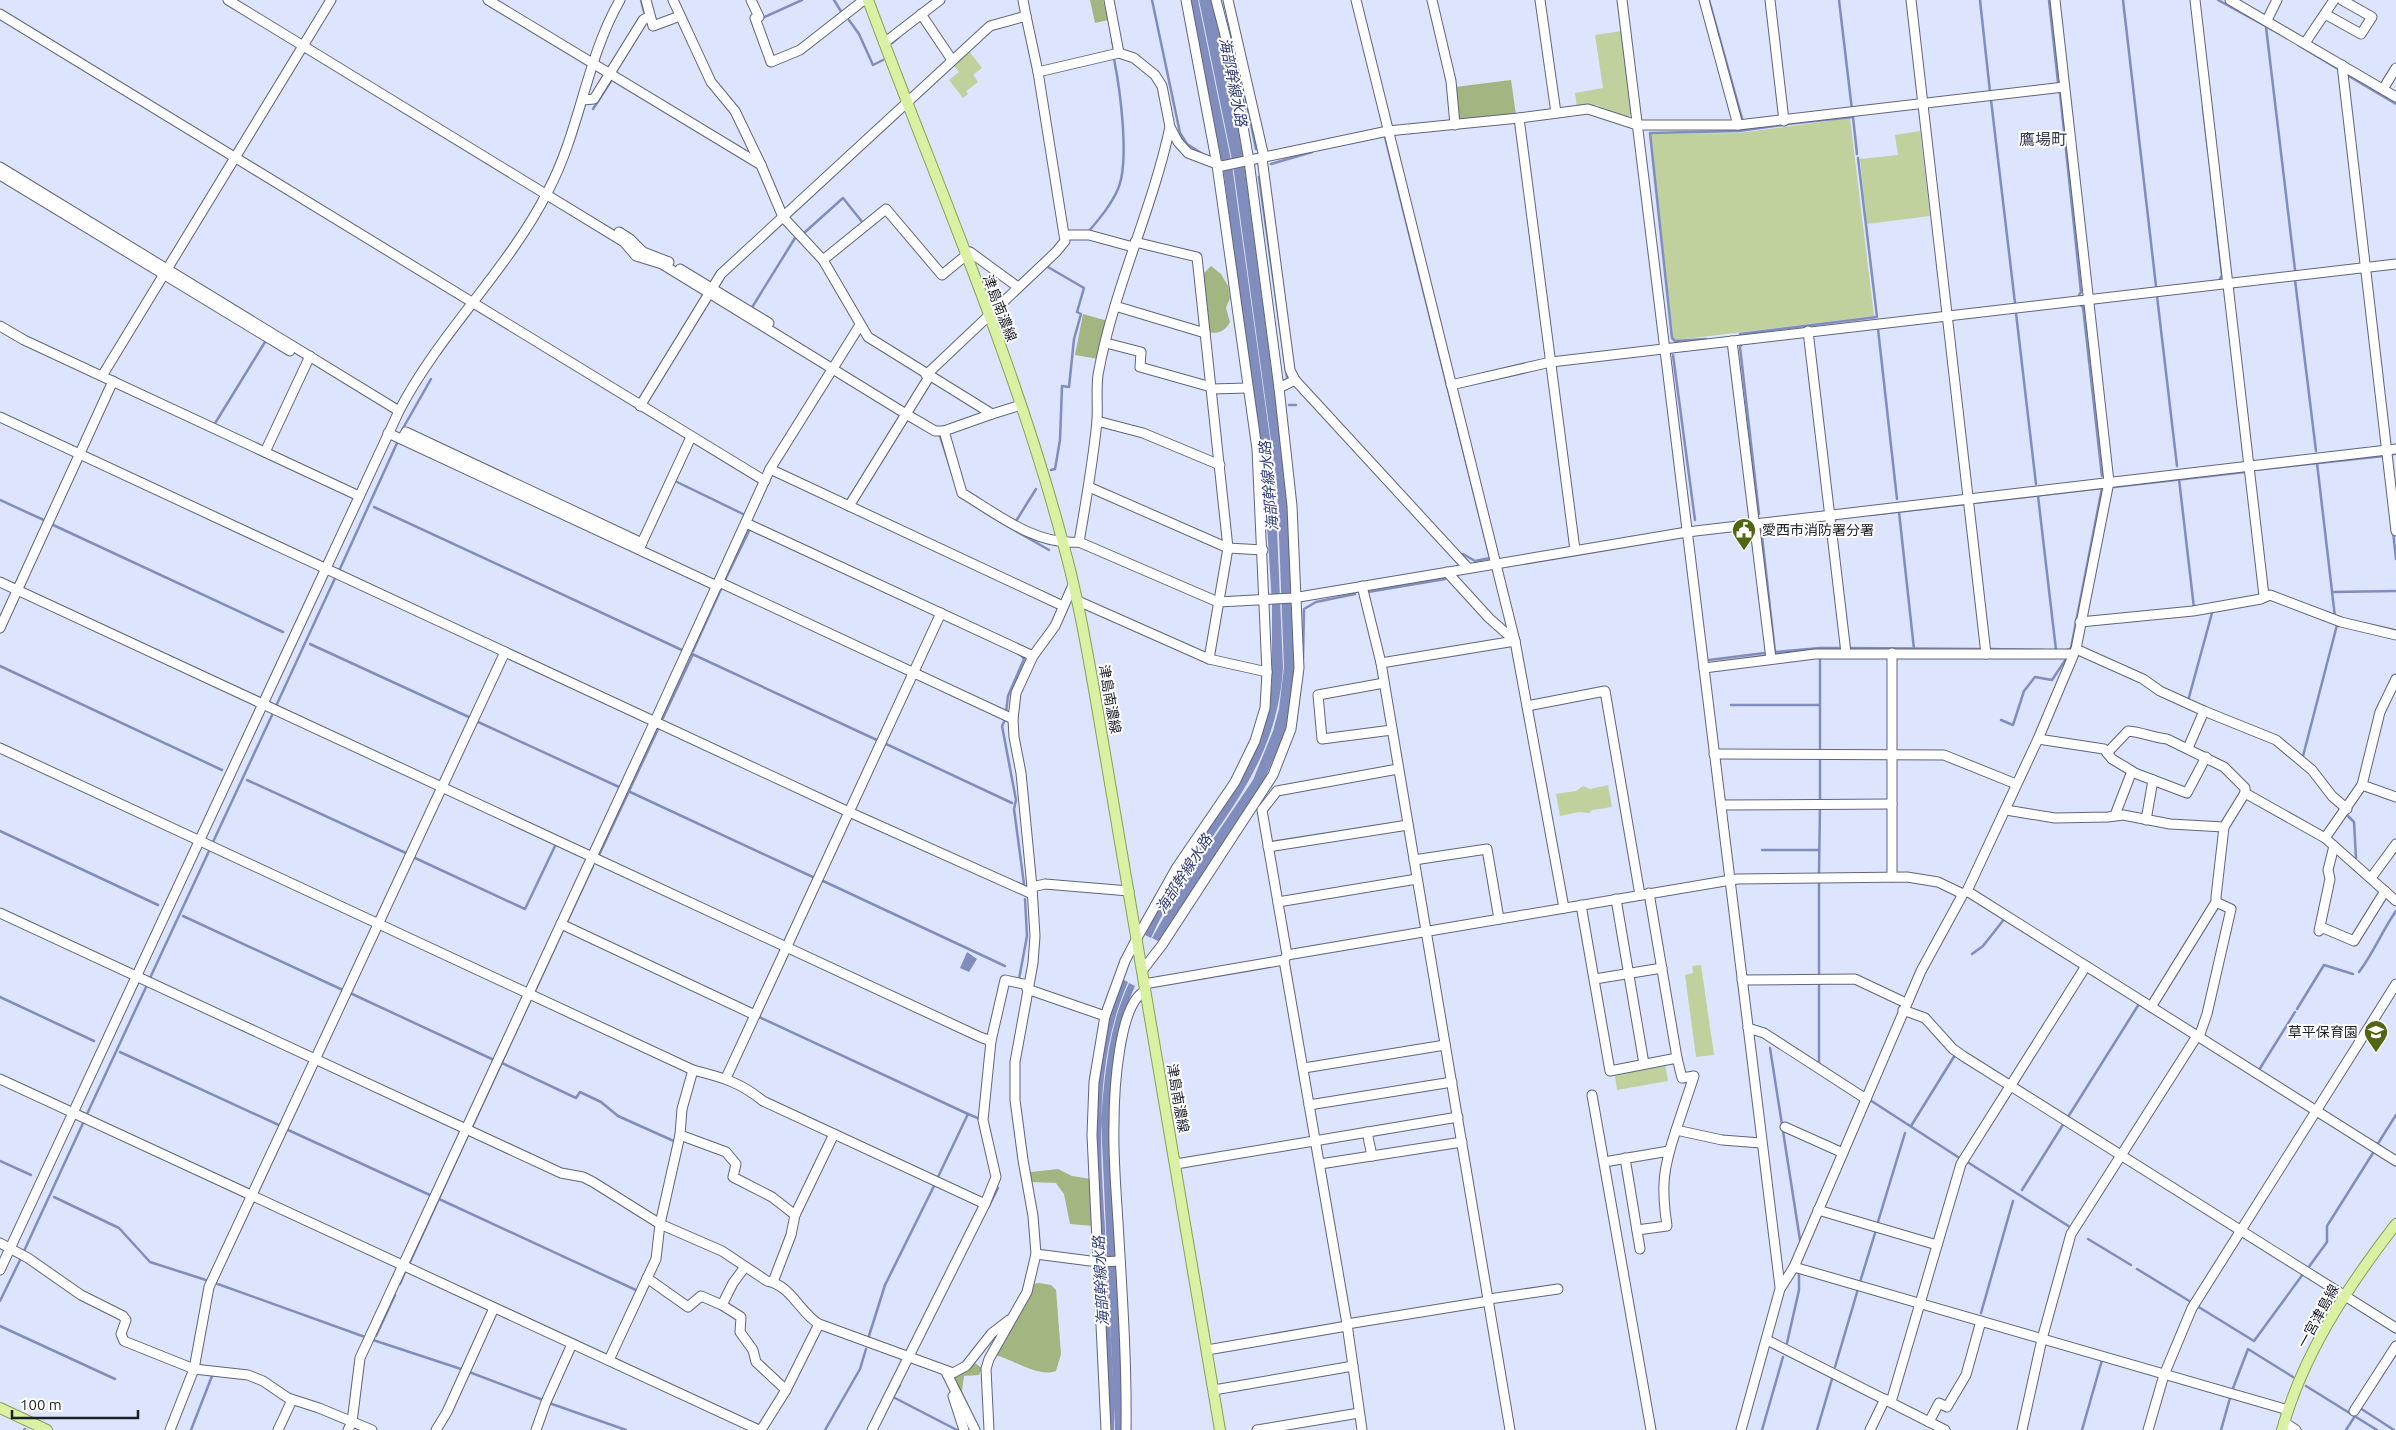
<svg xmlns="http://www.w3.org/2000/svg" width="2396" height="1430" viewBox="0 0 2396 1430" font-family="Ubuntu,'Noto Sans JP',sans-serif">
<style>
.green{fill:#c0d19e}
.forest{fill:#a3b581}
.water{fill:#808dbd}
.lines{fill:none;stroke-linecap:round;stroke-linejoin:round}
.stream{stroke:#808dbd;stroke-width:2.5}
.minor-casing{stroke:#5f657a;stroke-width:11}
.major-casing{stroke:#88a152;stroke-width:12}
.minor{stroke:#fff;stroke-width:9}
.major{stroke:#daf1a4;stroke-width:10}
.labels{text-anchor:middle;stroke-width:4;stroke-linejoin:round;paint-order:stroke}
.street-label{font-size:14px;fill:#1d1f28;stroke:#fff}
.poi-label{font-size:14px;fill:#1d1f28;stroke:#fff;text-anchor:start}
.water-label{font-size:15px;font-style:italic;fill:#333e7b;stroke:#fff}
.quarter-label{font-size:16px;fill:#363b4f;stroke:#fff}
</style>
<rect width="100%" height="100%" fill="#dde4fd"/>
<g class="green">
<polygon points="1622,31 1632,114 1626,118 1596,105 1577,107 1575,93 1603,88 1595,35"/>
<polygon points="969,51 982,68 973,75 978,82 966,91 968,94 963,98 949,80 959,72 952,64"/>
<polygon points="1850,118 1874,316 1676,340 1673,338 1651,134 1739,133"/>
<polygon points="1920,131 1930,216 1867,224 1860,159 1898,155 1895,135"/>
<polygon points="1608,785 1612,807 1592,810 1589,813 1579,812 1560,816 1556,794 1576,791 1583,786 1590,789"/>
<polygon points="1701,965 1714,1055 1696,1057 1685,975 1693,973 1692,966"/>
<polygon points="1665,1064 1668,1081 1617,1090 1615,1076 1617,1072"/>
</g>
<g class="forest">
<polygon points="1090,0 1103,0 1108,20 1095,23"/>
<polygon points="1511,80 1516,115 1463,121 1457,119 1455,87"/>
<path d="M1211,266L1221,274L1228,286L1230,298L1226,308L1230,322C1226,330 1217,336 1208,331L1202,275Z"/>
<polygon points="1083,314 1108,321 1098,359 1075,355"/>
<polygon points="1058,1169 1072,1176 1091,1179 1094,1226 1070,1224 1064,1194 1056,1183 1031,1182 1031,1172"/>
<path d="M1039,1283L1051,1285L1056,1290L1061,1354L1056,1371C1038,1378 1011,1358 994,1355L1033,1284Z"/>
<polygon points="972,1361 982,1368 979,1375 964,1376 962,1391 969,1406 969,1410 953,1378"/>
</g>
<g class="water">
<path d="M1189,0H1198L1232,165L1270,438L1275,484L1283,667C1276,785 1196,838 1151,938L1145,935L1166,892L1245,773L1265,725L1272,682V603L1264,480L1223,168Z"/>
<polygon points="1199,0 1211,0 1226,59 1244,163 1287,486 1294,668 1290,709 1284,735 1264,781 1160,942 1152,938 1181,887 1253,780 1273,731 1279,709 1284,667 1277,484 1233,165"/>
<polygon points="967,952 977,959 969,972 960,968"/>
<path d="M1122,979L1128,982C1094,1060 1100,1146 1105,1229C1108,1285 1111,1340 1114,1396V1430H1108C1106,1363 1103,1296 1100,1229C1096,1145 1088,1059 1122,979Z"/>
<path d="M1129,983L1135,986C1102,1060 1110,1154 1114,1233C1117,1286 1120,1339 1122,1392V1430H1115L1101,1119C1105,1071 1109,1026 1129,983Z"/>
</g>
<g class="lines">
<g class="stream">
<polyline points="641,0 644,12"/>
<polyline points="834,0 842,13"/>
<polyline points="1152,0 1180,133 1187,144 1206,156"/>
<polyline points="1709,0 1743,122"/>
<polyline points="1839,0 1852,110"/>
<polyline points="1980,0 1990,92"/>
<polyline points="2049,0 2058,82"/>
<polyline points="2123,0 2156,286"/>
<polyline points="2218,0 2280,34"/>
<polyline points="760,19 802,0"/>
<polyline points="849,20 859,34 873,65 883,60"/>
<polyline points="2266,27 2295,270"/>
<polyline points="1112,41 1114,49"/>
<polyline points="892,43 899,37"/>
<polyline points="2298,45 2338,69"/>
<polyline points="2347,75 2396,104"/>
<polyline points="1243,85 1256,149"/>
<polyline points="2060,93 2081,292 2079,295"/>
<polyline points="1991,100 2015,303"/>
<polyline points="2203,107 2208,150"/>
<polyline points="593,109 611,81"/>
<polyline points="1787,124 1853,117 1857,154"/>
<polyline points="1385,137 1490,558 1475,561 1463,554"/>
<polyline points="2209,155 2222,275 2220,279"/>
<polyline points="1271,164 1312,152"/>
<polyline points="1259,177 1287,377"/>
<path d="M1089,231C1100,218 1111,205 1118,189C1130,161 1120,89 1114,59"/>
<polyline points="804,233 843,198 863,223"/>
<polyline points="1048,267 1084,288 1077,312 1081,314 1074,339 1069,387 1062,386 1060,440 1055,469 1051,470"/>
<polyline points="2295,280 2316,451"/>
<polyline points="2157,296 2177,466"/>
<polyline points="2080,305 2083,307 2102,476"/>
<polyline points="751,309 795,238"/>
<polyline points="2016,313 2036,484"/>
<polyline points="1878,329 1897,499"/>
<polyline points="1740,334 1877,317 1858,158"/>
<polyline points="1706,339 1675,341 1672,338 1650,133 1739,131 1782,125"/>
<polyline points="1742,344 1740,347 1759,514"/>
<polyline points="1673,355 1695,520"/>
<polyline points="1289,405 1296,405"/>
<polyline points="214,425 265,342"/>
<polyline points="402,430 431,379"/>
<polyline points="940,436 953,476"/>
<polyline points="2392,454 2396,454"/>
<polyline points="2317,463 2335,617"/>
<polyline points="2254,470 2384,456"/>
<polyline points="2179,479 2194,608"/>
<polyline points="675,481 745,515"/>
<polyline points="2114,487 2245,472"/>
<polyline points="2038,496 2056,650"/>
<polyline points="0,500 46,521"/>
<polyline points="1973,503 2102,488 2071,648 2067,650"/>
<polyline points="374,507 684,651"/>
<polyline points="1899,512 1914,649"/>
<polyline points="1870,515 1966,504"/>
<polyline points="1016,521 1036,489"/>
<polyline points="51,524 283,632"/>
<polyline points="1016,531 1049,550"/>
<polyline points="2393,531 2396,559"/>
<polyline points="339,571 398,441"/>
<polyline points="724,582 750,529"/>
<polyline points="1368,592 1445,579"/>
<polyline points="2332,592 2396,591"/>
<polyline points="310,644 471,718"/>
<polyline points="1848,648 1983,649"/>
<polyline points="1989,649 2044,650"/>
<polyline points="693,651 721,589"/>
<polyline points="1775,652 1820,648 1841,648 1841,646"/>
<polyline points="1775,652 1761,528 1815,521"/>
<polyline points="690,653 879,741"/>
<polyline points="1303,659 1304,609 1316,602 1355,594"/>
<polyline points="1709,660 1765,653"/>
<polyline points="0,666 222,770"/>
<polyline points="2188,701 2212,613"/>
<polyline points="1731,705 1819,705"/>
<polyline points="276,706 336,576"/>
<polyline points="1006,712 1008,696 1024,659 1021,655"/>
<polyline points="663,718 693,654"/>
<polyline points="1006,718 1002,726 1016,800 1014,809 1024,884"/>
<polyline points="2001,720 2013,725 2024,691 2035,677 2052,680 2066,659"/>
<polyline points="476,721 619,787"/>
<polyline points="884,743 1012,803"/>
<polyline points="1820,752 1820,659"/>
<polyline points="2303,756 2337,625"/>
<polyline points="247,780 408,854"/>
<polyline points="628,791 815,878"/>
<polyline points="1820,802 1820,757"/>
<polyline points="2347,815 2354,822 2356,858"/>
<polyline points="0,831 158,905"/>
<polyline points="213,842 273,713"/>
<polyline points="1762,850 1819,850"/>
<polyline points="599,855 659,727"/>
<polyline points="413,857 525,909 556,844 558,845"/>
<polyline points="1819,873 1820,807"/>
<polyline points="821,880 1005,966"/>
<polyline points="183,916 345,991"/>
<polyline points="566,924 593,866"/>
<polyline points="1972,954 1983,946 2005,918"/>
<path d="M2359,972C2374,952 2382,931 2396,911"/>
<polyline points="1819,976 1819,882"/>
<polyline points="150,978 210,849"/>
<polyline points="1019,979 1027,936 1025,899"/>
<polyline points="535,991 563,930"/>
<polyline points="350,993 494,1060"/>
<polyline points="0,997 94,1041"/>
<polyline points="2297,1009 2324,965 2353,974"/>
<polyline points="757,1016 968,1114 938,1177"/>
<polyline points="1770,1048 1800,1240"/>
<polyline points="120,1052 281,1126"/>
<polyline points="502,1063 576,1098 580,1092 601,1102 618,1116 676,1142"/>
<polyline points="1819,1064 1819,984"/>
<polyline points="2259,1070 2295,1012"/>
<polyline points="1870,1100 1961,1159"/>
<polyline points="87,1114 147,985"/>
<polyline points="968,1114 980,1119"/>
<polyline points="2068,1117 2139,1004"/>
<polyline points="1911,1126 1955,1055"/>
<polyline points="472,1127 531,999"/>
<polyline points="286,1129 432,1196"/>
<polyline points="2377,1145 2396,1115"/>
<polyline points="0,1161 31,1175"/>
<polyline points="1969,1163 2070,1227"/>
<polyline points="2022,1190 2064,1123"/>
<polyline points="54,1197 119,1228 150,1262 209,1281"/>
<polyline points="439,1199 638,1291"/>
<polyline points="989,1206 998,1188"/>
<polyline points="1877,1225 1905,1133"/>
<polyline points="2088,1239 2131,1265"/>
<polyline points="24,1251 84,1121"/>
<polyline points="410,1262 468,1135"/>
<polyline points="2308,1268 2327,1242 2327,1226 2373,1153"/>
<polyline points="2137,1269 2191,1302"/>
<polyline points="215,1283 365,1337"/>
<polyline points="1862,1283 1860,1282 1876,1230"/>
<polyline points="400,1284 405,1272"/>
<polyline points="0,1301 21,1258"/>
<polyline points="2197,1306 2254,1341 2303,1274"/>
<polyline points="1981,1313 2013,1201"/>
<polyline points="0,1326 115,1379"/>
<polyline points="376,1336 395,1295"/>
<polyline points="868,1339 885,1285 935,1184"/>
<polyline points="373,1340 464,1370"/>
<polyline points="1787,1343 1799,1290 1799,1272"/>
<polyline points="1835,1367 1858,1289"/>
<polyline points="469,1372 543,1400"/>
<polyline points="900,1385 893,1397 957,1430"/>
<polyline points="2306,1386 2377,1430"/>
<polyline points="2232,1391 2248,1349 2293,1377"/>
<polyline points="549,1403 626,1430"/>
<polyline points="2360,1408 2394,1430"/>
<polyline points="24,1430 25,1429"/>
<polyline points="191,1430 212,1376"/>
<polyline points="825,1430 860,1369 866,1349"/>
<polyline points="1762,1430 1783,1357"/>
<polyline points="1817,1430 1832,1379"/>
<polyline points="2082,1430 2102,1360"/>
<polyline points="2221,1430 2230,1398"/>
<polyline points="2346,1430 2355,1416"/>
</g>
<g class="minor-casing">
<g id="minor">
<polyline points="228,0 624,242 636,256 662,264 906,414 935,431 944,431"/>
<polyline points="488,0 761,165 783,217 823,260 868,337 992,414 1021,405"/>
<polyline points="646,0 653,26 680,16"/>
<polyline points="673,0 711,82 735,111 761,165"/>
<polyline points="751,0 759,17 755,18 771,62 800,50 864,0"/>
<polyline points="1023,0 1026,16"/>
<polyline points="1109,0 1119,53"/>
<polyline points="1228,0 1264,157"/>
<polyline points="1356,0 1515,641"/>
<polyline points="1432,0 1451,81 1455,125"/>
<polyline points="1540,0 1556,113"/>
<polyline points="1622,0 1780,1287"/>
<polyline points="1704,0 1738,125"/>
<polyline points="1770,0 1784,121"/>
<polyline points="1911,0 1986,654"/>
<polyline points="2195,0 2264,596"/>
<polyline points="2230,0 2396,97"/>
<polyline points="0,14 765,481"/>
<polyline points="921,14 952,60"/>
<polyline points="2325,14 2361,34 2372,17 2342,0"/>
<polyline points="2267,20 2277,0"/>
<polyline points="884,43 940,0"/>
<polyline points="2305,43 2334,0"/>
<polyline points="2342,65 2396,531"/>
<polyline points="1038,72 1119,53 1134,58 1155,75 1162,86 1170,127 1178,142 1188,153 1222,166 1388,131 1519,118 1588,109 1637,125 1738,125 2064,87"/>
<polyline points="2383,89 2396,68"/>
<polyline points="583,100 594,99 643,20 650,16"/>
<polyline points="1519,118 1575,550"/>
<polyline points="1262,158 1290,370 1295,380"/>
<polyline points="0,167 399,411"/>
<polyline points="0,175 290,351"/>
<polyline points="619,232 630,239 643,252 669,262"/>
<polyline points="1065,235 1089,235 1133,247"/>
<polyline points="1135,242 1197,257 1228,548 1209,659"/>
<polyline points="823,260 886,209 942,275 970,252 1018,287"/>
<polyline points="680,269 769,323"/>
<polyline points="1115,306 1205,333"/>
<polyline points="0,326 24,340 359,496"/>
<polyline points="1808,331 1846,653"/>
<polyline points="1732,341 1771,659"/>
<polyline points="1106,343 1141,352 1140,367 1211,387"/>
<polyline points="102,376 331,0"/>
<polyline points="1451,385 1551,362 2396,264"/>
<polyline points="1279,388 1295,380 1468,568"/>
<polyline points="1211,389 1248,388"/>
<polyline points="640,406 721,274 990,26 1026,16 1038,72 1065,241 1056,252 926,375"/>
<path d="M992,414L944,431L962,493C997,514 1036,546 1079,542C1086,502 1093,462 1097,421C1098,406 1096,390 1098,375C1113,290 1152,211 1170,127"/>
<polyline points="0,417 849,812 1032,894"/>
<polyline points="1097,421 1143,433 1220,465"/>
<polyline points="388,433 717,586"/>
<polyline points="402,439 406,432 642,543"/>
<polyline points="265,452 310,356"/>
<polyline points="770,469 1063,606"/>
<polyline points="1089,487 1228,548 1263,550"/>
<polyline points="849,506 929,377"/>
<polyline points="746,523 1033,656"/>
<polyline points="1079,542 1218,602 1293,598 1687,532 2396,449"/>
<polyline points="640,547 691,437"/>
<polyline points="1447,572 1489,618 1515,641"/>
<polyline points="0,582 980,1037 991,1041 1005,980 1028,985"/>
<polyline points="719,582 1013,719"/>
<polyline points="1362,586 1381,663"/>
<polyline points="1078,601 1209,659 1267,672"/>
<polyline points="2080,622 2193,611 2261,599 2270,595 2341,622 2396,635"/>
<polyline points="0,628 113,381"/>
<polyline points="2076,649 2143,679 2160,691 2204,711 2276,740 2312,770 2332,796 2347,809"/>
<polyline points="1704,668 1815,654 2073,654"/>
<polyline points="1384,683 1318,695 1322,739 1392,730"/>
<polyline points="1527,706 1605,691 1640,895"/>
<polyline points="2038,739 2104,749 2112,759 2132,771 2115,815"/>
<path d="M0,748L693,1070C721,1077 740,1082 763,1101L985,1204L872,1430"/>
<polyline points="2188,748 2204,711"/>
<path d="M2107,753L2128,731C2142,732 2154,738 2167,739L2224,767L2245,788V793"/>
<polyline points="1714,754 1944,755 2016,784"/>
<polyline points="2132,772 2187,793 2206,757"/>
<polyline points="2362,785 2396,797"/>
<polyline points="1721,805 1892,804"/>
<polyline points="2006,810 2055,818 2108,817 2123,815 2170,824 2224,827"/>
<polyline points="2146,820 2153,780"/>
<polyline points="2325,838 2362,785 2380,712 2396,679"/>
<polyline points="1268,847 1408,825"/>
<polyline points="1414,860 1487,849 1499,919"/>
<polyline points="1892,877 1892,653"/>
<polyline points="2371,878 2396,844"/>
<polyline points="1032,887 1021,773 1014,737 1013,719 1016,693 1033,656 1055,626 1073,585"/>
<polyline points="1967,891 2396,1161"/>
<polyline points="1616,899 1644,1064"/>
<polyline points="1278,902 1417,879"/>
<polyline points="1581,905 1610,1071 1677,1058 1649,893"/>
<path d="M0,913L561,1173L583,1177L593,1182L660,1224L722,1251L767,1281C791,1285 800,1313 819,1324L953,1373L966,1366L992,1333L1009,1320"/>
<polyline points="561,924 755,1015"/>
<polyline points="2321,927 2354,941 2385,891"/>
<polyline points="2319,931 2330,879 2328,870 2334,846"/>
<polyline points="1287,955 1737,879 1907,877 1938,882 1963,894"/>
<polyline points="1142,971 1162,945 1273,775 1291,729 1299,668 1292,506 1279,388 1249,161 1231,58 1216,0"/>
<polyline points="1595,979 1662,968"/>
<polyline points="1742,980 1855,979 1906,1003"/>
<polyline points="1144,984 1284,960"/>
<polyline points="1027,989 1105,1016"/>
<polyline points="2151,1007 2216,902"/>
<polyline points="1903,1010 1925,1018 1953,1049 1963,1056 2396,1328"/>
<polyline points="1748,1028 1764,1033 1866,1099"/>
<polyline points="2199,1037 2207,1014 2231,909 2216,902 2216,897 2224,827 2245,793 2325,838 2396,901"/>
<polyline points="1677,1058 1682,1078 1694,1076 1676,1130 1722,1140 1761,1143"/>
<polyline points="1304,1068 1445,1045"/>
<polyline points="726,1078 941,613"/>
<polyline points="0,1079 759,1430"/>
<polyline points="1592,1095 1651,1430"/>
<polyline points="1309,1105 1452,1082"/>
<polyline points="1785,1127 1843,1153"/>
<polyline points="1367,1132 1372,1156"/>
<polyline points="680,1135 726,1152 736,1164 733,1177 772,1197 795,1215"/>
<polyline points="1625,1158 1640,1249"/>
<polyline points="1610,1161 1669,1151"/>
<polyline points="1176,1164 1458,1117"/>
<polyline points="1320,1164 1462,1142"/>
<polyline points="985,1204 996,1177 983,1120 991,1041"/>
<polyline points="1818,1210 1937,1245"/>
<path d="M1637,1230L1667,1226C1661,1186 1663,1169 1676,1130"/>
<polyline points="0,1243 28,1258 81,1295 123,1316 126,1320 121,1334 124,1341 194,1369 248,1375 263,1381 288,1398 319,1408 372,1430"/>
<polyline points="1036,1254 1098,1262 1120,1261"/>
<polyline points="1794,1267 2288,1410"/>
<path d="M0,1270L399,411C440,332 508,270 548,191C580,131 586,59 620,0"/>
<polyline points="647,1278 688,1307 701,1296 722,1305 741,1317 740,1332 753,1350 756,1362 786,1390"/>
<polyline points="773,1282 791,1235 795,1215 834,1134"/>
<polyline points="1489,1299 1558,1289"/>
<polyline points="722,1305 733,1283 745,1267"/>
<polyline points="1347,1324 1489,1301"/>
<polyline points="1767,1340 1945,1430"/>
<polyline points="1207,1350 1347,1326"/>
<polyline points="609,1360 656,1259 660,1224 680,1135 682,1109 693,1070"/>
<polyline points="946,1372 975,1430"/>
<polyline points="1214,1390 1353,1366"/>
<polyline points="953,1396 964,1430"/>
<polyline points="1891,1402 1961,1164 2086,966"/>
<polyline points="2354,1411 2396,1346"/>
<polyline points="1929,1422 1939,1403 1947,1407 1966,1375 1981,1321"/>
<polyline points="2284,1422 2296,1430"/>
<polyline points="170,1430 194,1369 209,1287 505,652"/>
<polyline points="278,1430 292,1400"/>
<polyline points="348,1430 352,1422 360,1358 655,721 770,469 860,325"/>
<polyline points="436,1430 447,1412 494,1308"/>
<polyline points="536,1430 546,1402 572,1344"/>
<polyline points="761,1430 786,1390 819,1324"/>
<polyline points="989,1430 986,1369 989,1359 1027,1292 1036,1254 1033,1216 1023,1160 1015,1100 1015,1062 1033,963 1035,936 1032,887 1045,884 1129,891"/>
<polyline points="1106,1430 1092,1135 1094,1082 1105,1016 1125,961 1137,938 1177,867 1235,782 1255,741 1265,708 1267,672 1257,449 1217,165 1186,0"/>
<path d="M1126,1430C1127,1361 1122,1291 1118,1222C1116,1189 1113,1156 1114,1124C1114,1095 1118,1004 1145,991"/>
<polyline points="1257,1430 1359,1413"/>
<polyline points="1362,1430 1347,1324 1284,960 1287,955 1262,810 1277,791 1398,769"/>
<polyline points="1510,1430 1381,663 1515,641 1564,908"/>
<polyline points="1741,1430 1780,1289 1794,1267 1921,971 1963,894 1967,891 2038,739 2076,649 2109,482 2055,0"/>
<polyline points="1870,1430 1885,1399"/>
<polyline points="2022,1430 2042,1339 2071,1234 2197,1036"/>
<polyline points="2148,1430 2164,1375 2192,1308 2396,984"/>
</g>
</g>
<g class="major-casing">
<g id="major">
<path d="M868,0C935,180 1014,358 1063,543C1077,593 1086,644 1095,695L1220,1430"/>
<polyline points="0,1408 47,1430"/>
<path d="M2282,1430C2303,1354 2348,1286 2396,1224"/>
</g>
</g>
<use href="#minor" class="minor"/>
<use href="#major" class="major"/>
</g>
<defs>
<g id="civic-pin" transform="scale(1.25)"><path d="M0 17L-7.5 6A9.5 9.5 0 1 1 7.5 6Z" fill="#516612" stroke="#fff"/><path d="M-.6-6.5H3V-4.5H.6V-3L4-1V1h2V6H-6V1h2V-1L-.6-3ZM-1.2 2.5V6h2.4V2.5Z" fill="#fff"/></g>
<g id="school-pin" transform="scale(1.25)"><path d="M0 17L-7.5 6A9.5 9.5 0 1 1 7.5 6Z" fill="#516612" stroke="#fff"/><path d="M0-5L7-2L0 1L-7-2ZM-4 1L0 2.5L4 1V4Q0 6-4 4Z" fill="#fff"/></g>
</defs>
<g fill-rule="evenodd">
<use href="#civic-pin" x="1744" y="530"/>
<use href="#school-pin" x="2376" y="1032"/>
</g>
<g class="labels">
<g class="street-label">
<text transform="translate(1000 308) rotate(69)" y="5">津島南濃線</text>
<text transform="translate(1110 699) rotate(80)" y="5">津島南濃線</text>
<text transform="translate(1178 1098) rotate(80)" y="5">津島南濃線</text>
<text transform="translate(2318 1316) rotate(-61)" y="5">一宮津島線</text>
</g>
<g class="poi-label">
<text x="1762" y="535">愛西市消防署分署</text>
<text x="2358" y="1037" text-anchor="end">草平保育園</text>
</g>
<g class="water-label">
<text transform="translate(1233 82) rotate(79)" y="5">海部幹線水路</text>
<text transform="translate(1269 486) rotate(-95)" y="5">海部幹線水路</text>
<text transform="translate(1184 874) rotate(-57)" y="5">海部幹線水路</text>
<text transform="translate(1101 1281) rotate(-93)" y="5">海部幹線水路</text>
</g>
<g class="quarter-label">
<text x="2043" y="145">鷹場町</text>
</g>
</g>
<path d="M12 1410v8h126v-8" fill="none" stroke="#1d1f28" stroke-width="2.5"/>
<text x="20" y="1410" font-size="15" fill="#1d1f28" stroke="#ffffff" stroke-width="4" paint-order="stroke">100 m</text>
</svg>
